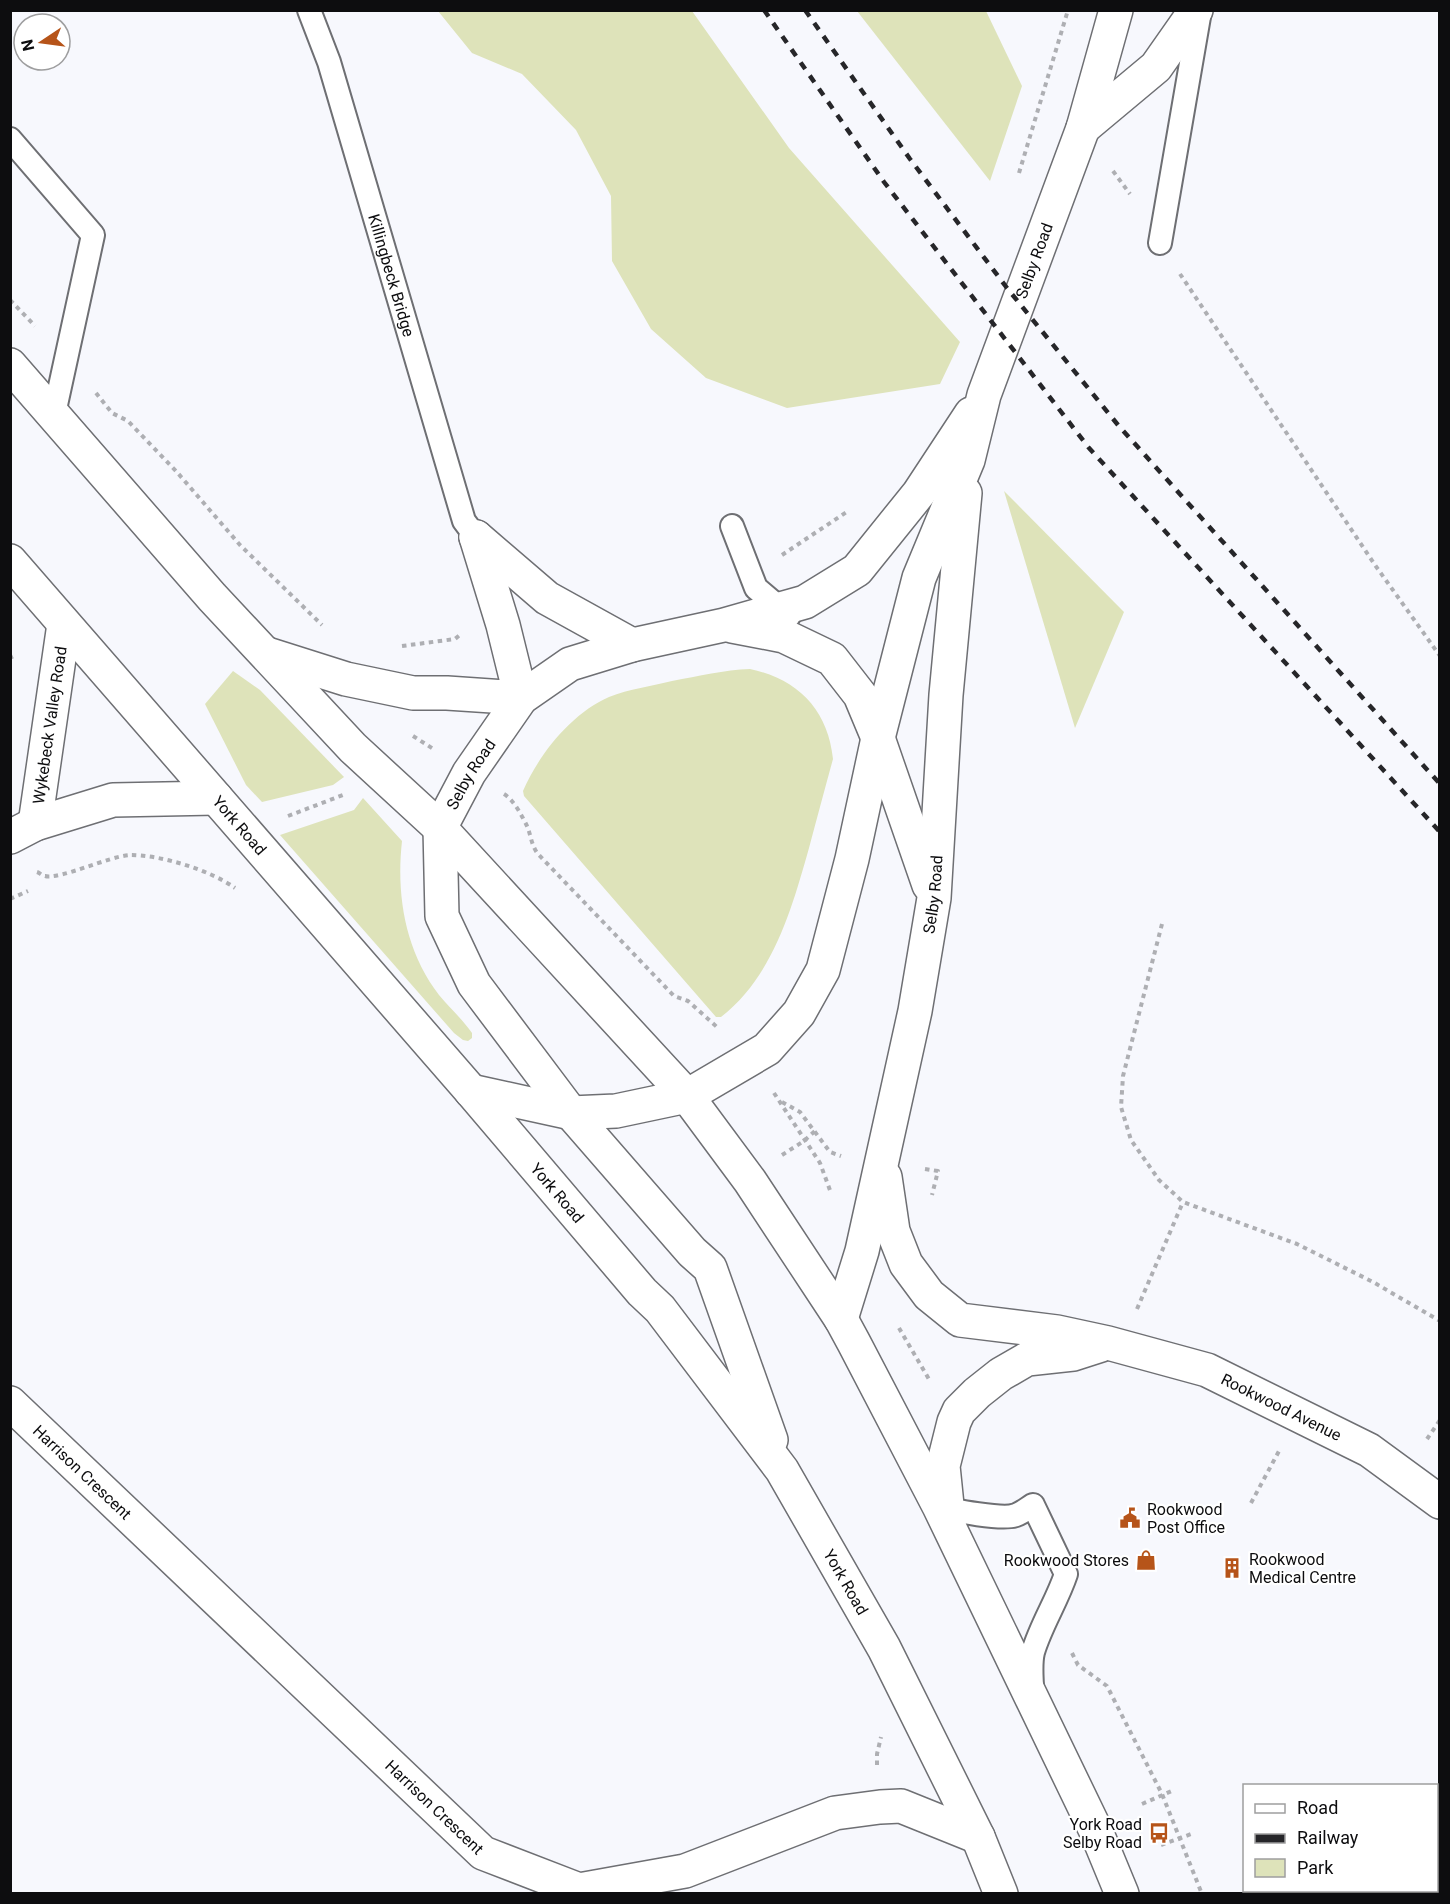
<svg xmlns="http://www.w3.org/2000/svg" width="1450" height="1904" viewBox="0 0 1450 1904" font-family="Roboto,sans-serif">
<style>
.green{fill:#dee3ba}
.lines{fill:none;stroke-linecap:round;stroke-linejoin:round}
.lane-casing{stroke:#6e6f73;stroke-width:26}
.street-casing{stroke:#6e6f73;stroke-width:36}
.secondary-casing{stroke:#6e6f73;stroke-width:36}
.highway-casing{stroke:#6e6f73;stroke-width:36}
.path{stroke:#aeafb3;stroke-width:4;stroke-dasharray:4.5 4.5;stroke-linecap:butt}
.lane{stroke:#fff;stroke-width:22}
.street{stroke:#fff;stroke-width:33}
.secondary{stroke:#fff;stroke-width:33}
.highway{stroke:#fff;stroke-width:33}
.rail{stroke:#262629;stroke-width:4.5;stroke-dasharray:8 8;stroke-linecap:butt}
.labels{text-anchor:middle;stroke-width:4.5;stroke-linejoin:round;paint-order:stroke}
.street-label{font-size:16px;fill:#0d0d0f;stroke:#fff}
.poi-label{font-size:16px;fill:#0d0d0f;stroke:#fff;text-anchor:start}
</style>
<rect width="100%" height="100%" fill="#f7f8fd"/>
<g class="green">
<polygon points="438,11 692,11 789,148 960,342 940,384 787,408 706,378 651,329 612,261 611,196 576,130 522,74 472,53"/>
<polygon points="857,11 986,11 1022,86 990,181"/>
<polygon points="1004,491 1124,612 1075,728"/>
<path d="M750,669C798,679 828,710 833,759C825,788 817,818 809,848C792,908 773,977 721,1017H716L524,796L523,791C539,754 572,713 609,697C629,689 652,686 672,681C699,676 724,670 750,669Z"/>
<polygon points="233,671 260,690 344,777 333,785 262,802 246,785 205,704"/>
<path d="M363,798L402,841C396,895 405,951 439,995C450,1008 462,1019 472,1033V1038L468,1041L463,1040L454,1033L280,835L354,810Z"/>
</g>
<g class="lines">
<g class="lane-casing">
<g id="lane">
<path id="s1" d="M309,10L329,62L464,521L476,537"/>
<polyline points="10,139 93,235 54,414"/>
<polyline points="1160,243 1200,11"/>
<polyline points="732,526 756,588 789,616"/>
<path d="M939,1506C952,1511 1004,1520 1016,1515C1022,1513 1028,1508 1033,1505L1066,1574C1057,1601 1041,1625 1033,1652C1030,1664 1032,1678 1032,1690"/>
</g>
</g>
<g class="street-casing">
<g id="street">
<polyline points="476,537 547,598 632,645"/>
<polyline points="476,537 503,625 521,698"/>
<path id="s2" d="M10,1403L483,1853L579,1890L685,1871L835,1813L880,1807L901,1806L978,1837"/>
</g>
</g>
<g class="secondary-casing">
<g id="secondary">
<polyline points="1083,128 1156,67 1196,10"/>
<polyline points="732,626 784,636 832,659 860,695 878,738 929,885"/>
<path id="s3" d="M35,824L64,624"/>
<path id="s4" d="M440,828L469,773L521,698L570,664L632,645L724,625L805,602L857,570L919,493L971,414"/>
<polyline points="10,837 35,824 113,800 216,798"/>
<path id="s5" d="M687,1096L767,1049L799,1013L823,970L852,859L878,738L919,578L968,460L984,395L1083,128L1116,10"/>
<path id="s6" d="M885,1177L893,1231L906,1264L929,1295L960,1320L1057,1332L1108,1343L1207,1370L1369,1450L1440,1502"/>
<path id="s7" d="M841,1319L862,1251L915,1011L934,898L946,695L965,493"/>
<polyline points="949,1525 943,1466 954,1422 959,1411 977,1393 1001,1374 1027,1359 1073,1354 1101,1345"/>
</g>
</g>
<g class="highway-casing">
<g id="highway">
<polyline points="10,365 212,597 353,748 440,828 687,1096 750,1181 841,1319 854,1343 939,1506 1096,1831 1122,1894"/>
<path id="s8" d="M10,561L471,1091L642,1292L660,1309L782,1470L884,1648L978,1837L1001,1894"/>
<polyline points="267,654 346,679 413,693 447,693 521,698"/>
<polyline points="440,828 442,916 474,984 571,1113 692,1252 710,1268 771,1440"/>
<polyline points="471,1091 571,1113 616,1111 687,1096"/>
</g>
</g>
<g class="path">
<polyline points="1113,171 1130,194"/>
<polyline points="1019,173 1068,10"/>
<polyline points="1180,274 1375,565 1440,656"/>
<polyline points="10,300 35,326"/>
<polyline points="96,393 112,413 128,421 176,471 240,545 322,625"/>
<polyline points="782,555 848,511"/>
<polyline points="402,646 455,639 461,634"/>
<polyline points="10,655 14,663"/>
<polyline points="413,736 435,750"/>
<path d="M504,794C514,800 522,816 527,826C531,835 531,845 538,854L674,996L688,1001L718,1028"/>
<polyline points="288,816 343,795"/>
<path d="M37,872C40,873 42,876 45,876C59,880 110,856 130,855C161,855 210,870 235,888"/>
<polyline points="10,899 28,891"/>
<polyline points="1162,924 1123,1076 1121,1107 1131,1140 1159,1180 1183,1202 1297,1244 1373,1282 1440,1321"/>
<polyline points="774,1093 820,1163 831,1193"/>
<polyline points="782,1102 800,1112 830,1152 841,1156"/>
<polyline points="782,1155 804,1141 815,1131"/>
<polyline points="925,1169 938,1171 932,1195"/>
<polyline points="1137,1309 1183,1202"/>
<polyline points="899,1328 930,1381"/>
<polyline points="1427,1439 1440,1420"/>
<polyline points="1251,1503 1279,1451"/>
<polyline points="1072,1653 1078,1665 1107,1686 1162,1794 1202,1894"/>
<polyline points="877,1765 877,1754 881,1737"/>
<polyline points="1142,1804 1174,1790"/>
<polyline points="1161,1845 1194,1833"/>
</g>
<use href="#lane" class="lane"/>
<use href="#street" class="street"/>
<use href="#secondary" class="secondary"/>
<use href="#highway" class="highway"/>
<g class="rail">
<polyline points="764,10 884,182 1089,448 1440,832"/>
<polyline points="805,10 910,159 1007,288 1118,425 1440,784"/>
</g>
</g>
<defs>
<g id="civic-bare" transform="scale(1.62)"><path d="M-.6-6.5H3V-4.5H.6V-3L4-1V1h2V6H-6V1h2V-1L-.6-3ZM-1.2 2.5V6h2.4V2.5Z" fill="#b65419" stroke="#fff" stroke-width="2.5" paint-order="stroke"/></g>
<g id="shop-bare" transform="scale(1.62)"><path d="M-5-2.5h2.3a2.7 3.5 0 0 1 5.4 0H5L5.5 6h-11ZM-1.5-2.5h3a1.5 2.3 0 0 0-3 0Z" fill="#b65419" stroke="#fff" stroke-width="2.5" paint-order="stroke"/></g>
<g id="building-bare" transform="scale(1.62)"><path d="M-4-6H4V6H1V3H-1V6H-4ZM-2.5-4.3h1.7v1.8h-1.7ZM.8-4.3h1.7v1.8H.8ZM-2.5-1h1.7V.8h-1.7ZM.8-1h1.7V.8H.8Z" fill="#b65419" stroke="#fff" stroke-width="2.5" paint-order="stroke"/></g>
<g id="bus-bare" transform="scale(1.62)"><path d="M-5-6H5V4H4V6H2V4H-2V6H-4V4H-5ZM-3.5-4V0h7V-4ZM-3.5 1.2v1.5H-2V1.2ZM2 1.2v1.5H3.5V1.2Z" fill="#b65419" stroke="#fff" stroke-width="2.5" paint-order="stroke"/></g>
</defs>
<g fill-rule="evenodd">
<use href="#civic-bare" x="1130" y="1518"/>
<use href="#shop-bare" x="1146" y="1560"/>
<use href="#building-bare" x="1232" y="1568"/>
<use href="#bus-bare" x="1159" y="1833"/>
</g>
<g class="labels">
<g class="street-label">
<text dy="6" stroke="none"><textPath href="#s5" startOffset="932">Selby Road</textPath></text>
<text dy="6" stroke="none"><textPath href="#s1" startOffset="278">Killingbeck Bridge</textPath></text>
<text dy="6" stroke="none"><textPath href="#s3" startOffset="100">Wykebeck Valley Road</textPath></text>
<text dy="6" stroke="none"><textPath href="#s4" startOffset="62">Selby Road</textPath></text>
<text dy="6" stroke="none"><textPath href="#s8" startOffset="350">York Road</textPath></text>
<text dy="6" stroke="none"><textPath href="#s7" startOffset="435">Selby Road</textPath></text>
<text dy="6" stroke="none"><textPath href="#s8" startOffset="836">York Road</textPath></text>
<text dy="6" stroke="none"><textPath href="#s6" startOffset="504">Rookwood Avenue</textPath></text>
<text dy="6" stroke="none"><textPath href="#s2" startOffset="100">Harrison Crescent</textPath></text>
<text dy="6" stroke="none"><textPath href="#s8" startOffset="1322">York Road</textPath></text>
<text dy="6" stroke="none"><textPath href="#s2" startOffset="586">Harrison Crescent</textPath></text>
</g>
<g class="poi-label">
<text x="1147" y="1515">Rookwood<tspan x="1147" dy="18">Post Office</tspan></text>
<text x="1249" y="1565">Rookwood<tspan x="1249" dy="18">Medical Centre</tspan></text>
<text x="1129" y="1566" text-anchor="end">Rookwood Stores</text>
<text x="1142" y="1830" text-anchor="end">York Road<tspan x="1142" dy="18">Selby Road</tspan></text>
</g>
</g>
<rect width="1450" height="1904" fill="none" stroke="#0d0d0f" stroke-width="24"/>
<rect x="1243" y="1784" width="195" height="108" fill="#ffffff" stroke="#9e9e9f" stroke-width="1.5"/>
<rect x="1255" y="1804" width="30" height="9" fill="#ffffff" stroke="#9e9e9f" stroke-width="1.5"/>
<text x="1297" y="1814" font-size="18" fill="#0d0d0f">Road</text>
<rect x="1255" y="1834" width="30" height="9" fill="#262629" stroke="#9e9e9f" stroke-width="1.5"/>
<text x="1297" y="1844" font-size="18" fill="#0d0d0f">Railway</text>
<rect x="1255" y="1859" width="30" height="18" fill="#dee3ba" stroke="#9e9e9f" stroke-width="1.5"/>
<text x="1297" y="1874" font-size="18" fill="#0d0d0f">Park</text>
<g transform="translate(42 42) rotate(257)"><circle r="28" fill="#ffffff" stroke="#9e9e9f" stroke-width="1.5"/>
<path d="M0-4.5L10 22L0 15L-10 22Z" fill="#b65419"/>
<text y="-9" font-size="16" font-weight="bold" text-anchor="middle" fill="#0d0d0f">N</text>
</g>
</svg>
